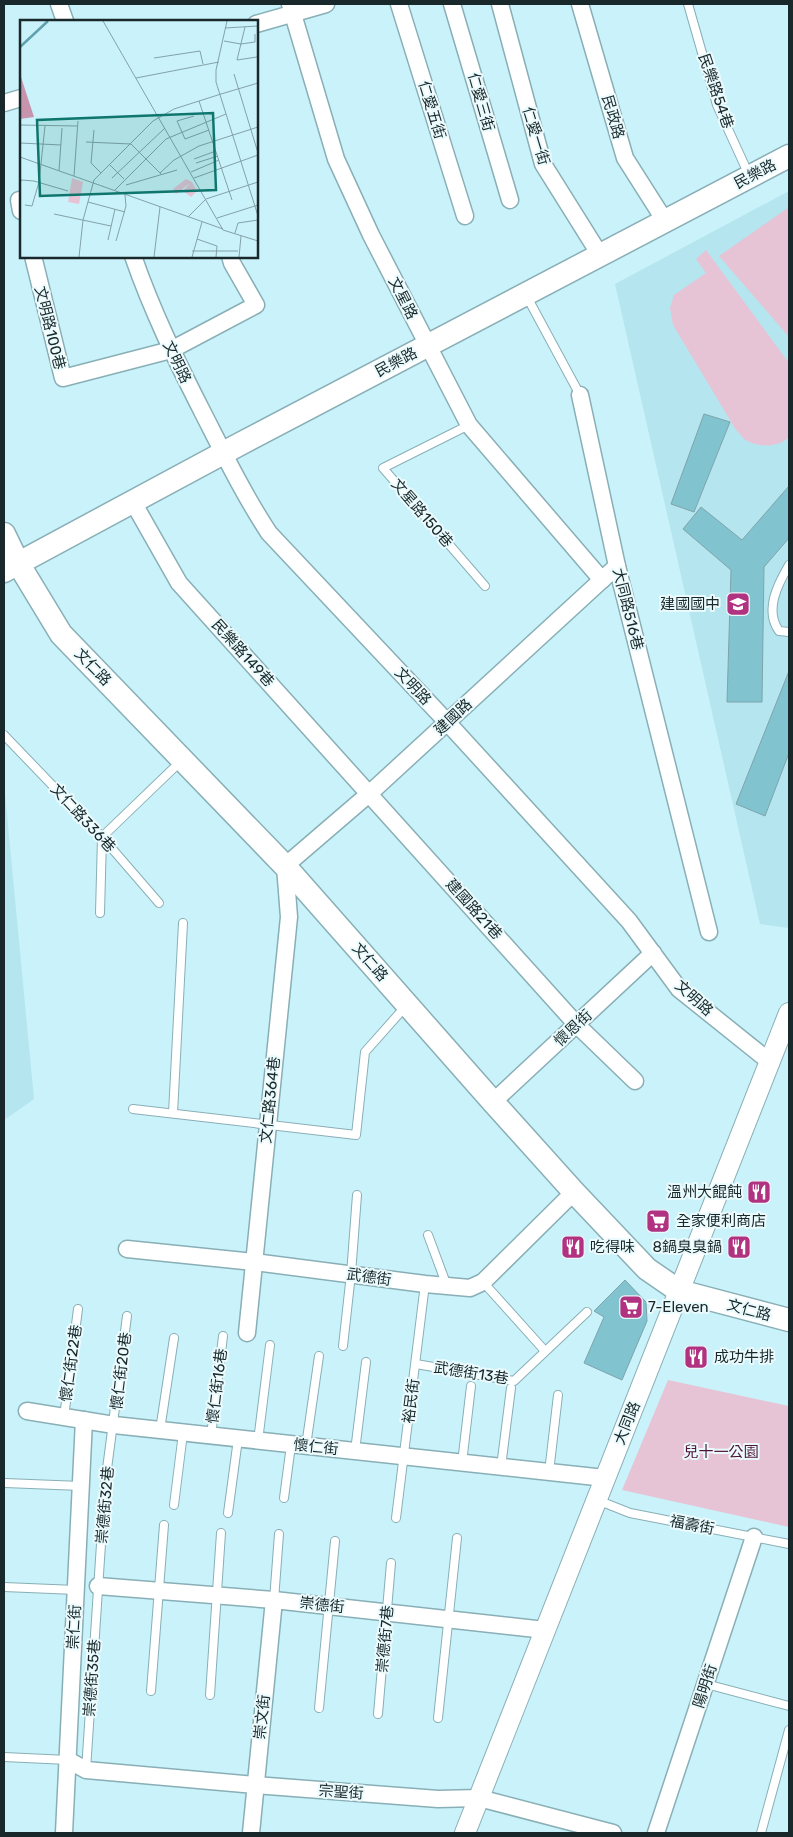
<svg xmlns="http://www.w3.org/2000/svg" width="793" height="1837" viewBox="0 0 793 1837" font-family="Rubik,'Noto Sans TC',sans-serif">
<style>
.built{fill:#b5e5ee}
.park{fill:#e6c4d5}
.building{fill:#81c3cf;stroke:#7ea4ab}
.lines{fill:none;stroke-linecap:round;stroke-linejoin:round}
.service-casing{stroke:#89afb6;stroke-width:10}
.minor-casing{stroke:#89afb6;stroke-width:19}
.tertiary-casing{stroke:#89afb6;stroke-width:22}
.secondary-casing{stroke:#89afb6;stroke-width:25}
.service{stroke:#fff;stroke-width:8}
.minor{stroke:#fff;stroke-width:16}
.tertiary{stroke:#fff;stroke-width:20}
.secondary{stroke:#fff;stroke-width:22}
.labels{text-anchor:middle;stroke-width:4;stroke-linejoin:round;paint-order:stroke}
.street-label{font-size:15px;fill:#19292b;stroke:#ebfbfd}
.poi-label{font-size:15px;fill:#19292b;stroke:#ebfbfd;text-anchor:start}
.park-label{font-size:15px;fill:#501438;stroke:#ebfbfd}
.inset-river{fill:none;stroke:#60a1ad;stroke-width:2.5}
.inset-road{fill:none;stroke:#83a2a7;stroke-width:1}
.view{fill:#0f766e;fill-opacity:0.15;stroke:#0f766e;stroke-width:2.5}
.inset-edge{fill:none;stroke:#19292b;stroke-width:2.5}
</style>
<rect width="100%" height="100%" fill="#caf2fa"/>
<g class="built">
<polygon points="789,191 789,926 788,928 760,924 615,284"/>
<polygon points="4,783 34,1099 4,1120"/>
</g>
<g class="park">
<polygon points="789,207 789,337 719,256"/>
<path d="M706,250L789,363V437C778,448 757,448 744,439C742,437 739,432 736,430L673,325L670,308L674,295L706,273L696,259Z"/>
<polygon points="668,1380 789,1406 789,1527 622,1490"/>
</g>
<g class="building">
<polygon points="704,414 730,422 694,512 671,504"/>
<polygon points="789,486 789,538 764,567 762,702 727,702 731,570 683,529 701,507 742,540"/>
<polygon points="789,671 789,753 765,816 736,804"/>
<polygon points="625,1280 646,1302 647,1321 622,1380 584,1363 604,1317 594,1311"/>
</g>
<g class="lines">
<g class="service-casing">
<g id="service">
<polyline points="688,4 717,105 749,175"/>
<polyline points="526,295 580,395"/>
<polyline points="469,425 383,468 485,586"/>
<path d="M789,565C778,584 764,610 779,631L789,632"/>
<polyline points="4,735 102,837 159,903"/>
<polyline points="100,913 102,837 181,761"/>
<polyline points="133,1109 356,1135 365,1052 405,1007"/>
<polyline points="173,1113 183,923"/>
<polyline points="428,1235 447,1286"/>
<polyline points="483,1282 545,1351"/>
<polyline points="343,1346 351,1274 357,1195"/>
<polyline points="416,1364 514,1381 587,1312"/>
<polyline points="64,1417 78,1309"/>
<polyline points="160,1430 174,1338"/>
<polyline points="211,1436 223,1336"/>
<polyline points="258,1441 270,1345"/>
<polyline points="306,1446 319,1356"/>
<polyline points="355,1451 366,1362"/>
<polyline points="462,1463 471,1386"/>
<polyline points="501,1467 511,1388"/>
<polyline points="549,1472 558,1395"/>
<polyline points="5,1483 81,1486"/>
<polyline points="284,1498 291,1445"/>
<polyline points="597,1500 630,1513 789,1544"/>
<polyline points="174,1505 183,1433"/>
<polyline points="228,1513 238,1439"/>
<polyline points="396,1518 425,1284"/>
<polyline points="4,1587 76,1590"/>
<polyline points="274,1600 279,1534"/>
<polyline points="706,1684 789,1706"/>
<polyline points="151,1691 164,1525"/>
<polyline points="210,1695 221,1533"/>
<polyline points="319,1708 335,1541"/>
<polyline points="378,1714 391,1563"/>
<polyline points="438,1718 457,1538"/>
<polyline points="4,1757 68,1760"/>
<polyline points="86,1770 105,1484 127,1316"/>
<polyline points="761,1833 789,1730"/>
</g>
</g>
<g class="minor-casing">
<g id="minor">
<polyline points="59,4 65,21"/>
<polyline points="290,4 336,159 371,235 469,425 602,580"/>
<polyline points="399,4 465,216"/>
<polyline points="452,4 510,200"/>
<polyline points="500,4 543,164 600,255"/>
<polyline points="580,4 625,158 665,221"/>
<polyline points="256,24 326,4"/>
<polyline points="4,103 21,98"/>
<polyline points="19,200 21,211"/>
<polyline points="33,256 63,378 171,350 256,305 232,263 230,256"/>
<path d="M133,256C152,311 177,362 203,413C224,454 244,495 269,533L447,722L629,921L679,989L770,1062"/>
<polyline points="580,395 617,566 709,932"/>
<polyline points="133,502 179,583 577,1025 635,1081"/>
<polyline points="493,1102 653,953"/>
<polyline points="127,1249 254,1262 425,1284 470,1288 483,1282 574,1192"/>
<polyline points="247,1333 289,917 285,866 370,793 617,566"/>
<polyline points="27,1411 114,1425 605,1478"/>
<polyline points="98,1586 274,1600 545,1630"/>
<polyline points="68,1760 86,1770 255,1785 438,1799 479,1798 613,1833"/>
<polyline points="64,1833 84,1420"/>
<polyline points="251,1833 274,1600"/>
<polyline points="656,1833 754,1537"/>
</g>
</g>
<g class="tertiary-casing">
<polyline id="tertiary" points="465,1833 789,1013"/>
</g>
<g class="secondary-casing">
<g id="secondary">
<polyline points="4,534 18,563 61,634 285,866 493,1102 574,1192 647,1269 679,1291 789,1320"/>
<polyline points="4,571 240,444 789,156"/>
</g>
</g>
<use href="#service" class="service"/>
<use href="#minor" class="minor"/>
<use href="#tertiary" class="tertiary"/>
<use href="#secondary" class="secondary"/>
</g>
<defs>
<g id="school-square" transform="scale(1.25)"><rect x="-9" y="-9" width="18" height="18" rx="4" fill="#b13280" stroke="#ebfbfd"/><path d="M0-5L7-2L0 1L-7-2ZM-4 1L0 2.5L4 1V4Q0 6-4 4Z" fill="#fff"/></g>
<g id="restaurant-square" transform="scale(1.25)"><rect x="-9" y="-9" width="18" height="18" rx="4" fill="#b13280" stroke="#ebfbfd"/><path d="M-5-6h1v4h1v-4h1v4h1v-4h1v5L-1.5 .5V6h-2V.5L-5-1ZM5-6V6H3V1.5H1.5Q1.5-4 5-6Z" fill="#fff"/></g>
<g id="supermarket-square" transform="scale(1.25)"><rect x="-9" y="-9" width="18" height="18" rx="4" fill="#b13280" stroke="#ebfbfd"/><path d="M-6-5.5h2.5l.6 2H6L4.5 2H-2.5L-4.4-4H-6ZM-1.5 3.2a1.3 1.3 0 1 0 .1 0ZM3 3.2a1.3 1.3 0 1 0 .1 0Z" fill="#fff"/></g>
</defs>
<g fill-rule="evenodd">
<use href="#school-square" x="738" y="604"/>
<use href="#restaurant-square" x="759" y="1192"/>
<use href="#supermarket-square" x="658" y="1221"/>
<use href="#restaurant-square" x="573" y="1247"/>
<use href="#restaurant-square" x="739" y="1247"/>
<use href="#supermarket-square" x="631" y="1307"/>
<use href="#restaurant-square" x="696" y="1357"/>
</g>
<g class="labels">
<g class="street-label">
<text transform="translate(716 91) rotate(71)" y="5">民樂路54巷</text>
<text transform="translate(481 102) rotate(74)" y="5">仁愛三街</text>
<text transform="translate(432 110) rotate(73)" y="5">仁愛五街</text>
<text transform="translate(613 117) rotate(74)" y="5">民政路</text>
<text transform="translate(536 136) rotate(73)" y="5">仁愛一街</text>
<text transform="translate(755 174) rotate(-28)" y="5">民樂路</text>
<text transform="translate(403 298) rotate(63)" y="5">文星路</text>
<text transform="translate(50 328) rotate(76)" y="5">文明路100巷</text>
<text transform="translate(177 362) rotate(64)" y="5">文明路</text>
<text transform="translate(396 362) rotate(-28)" y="5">民樂路</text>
<text transform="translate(422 513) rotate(49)" y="5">文星路150巷</text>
<text transform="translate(628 609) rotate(76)" y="5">大同路516巷</text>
<text transform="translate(243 653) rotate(48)" y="5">民樂路149巷</text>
<text transform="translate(93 667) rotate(46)" y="5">文仁路</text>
<text transform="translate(413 686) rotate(47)" y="5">文明路</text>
<text transform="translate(453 717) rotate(-43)" y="5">建國路</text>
<text transform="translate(83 818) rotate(47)" y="5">文仁路336巷</text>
<text transform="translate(474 909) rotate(48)" y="5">建國路21巷</text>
<text transform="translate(370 962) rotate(49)" y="5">文仁路</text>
<text transform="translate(694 998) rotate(42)" y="5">文明路</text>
<text transform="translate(573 1028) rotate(-43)" y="5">懷恩街</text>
<text transform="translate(270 1100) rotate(-84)" y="5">文仁路364巷</text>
<text transform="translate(369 1277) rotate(8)" y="5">武德街</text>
<text transform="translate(749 1310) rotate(15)" y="5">文仁路</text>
<text transform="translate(71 1363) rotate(-82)" y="5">懷仁街22巷</text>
<text transform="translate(121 1371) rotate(-83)" y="5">懷仁街20巷</text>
<text transform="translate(471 1373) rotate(9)" y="5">武德街13巷</text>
<text transform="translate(217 1386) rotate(-83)" y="5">懷仁街16巷</text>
<text transform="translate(411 1401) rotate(-83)" y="5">裕民街</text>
<text transform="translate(627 1423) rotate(-68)" y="5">大同路</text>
<text transform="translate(316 1447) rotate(6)" y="5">懷仁街</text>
<text transform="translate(105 1505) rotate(-85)" y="5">崇德街32巷</text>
<text transform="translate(692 1525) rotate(11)" y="5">福壽街</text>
<text transform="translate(322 1605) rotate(6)" y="5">崇德街</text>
<text transform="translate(74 1627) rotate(-87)" y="5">崇仁街</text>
<text transform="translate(385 1639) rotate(-85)" y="5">崇德街7巷</text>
<text transform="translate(92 1678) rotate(-86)" y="5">崇德街35巷</text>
<text transform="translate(705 1686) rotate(-72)" y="5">陽明街</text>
<text transform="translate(262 1717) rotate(-84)" y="5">崇文街</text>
<text transform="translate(341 1792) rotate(4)" y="5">宗聖街</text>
</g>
<g class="poi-label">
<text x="720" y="609" text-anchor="end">建國國中</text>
<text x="742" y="1197" text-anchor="end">溫州大餛飩</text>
<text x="676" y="1226">全家便利商店</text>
<text x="590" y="1252">吃得味</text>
<text x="722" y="1252" text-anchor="end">8鍋臭臭鍋</text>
<text x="648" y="1312">7-Eleven</text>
<text x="714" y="1362">成功牛排</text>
</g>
<g class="park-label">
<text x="721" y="1457">兒十一公園</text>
</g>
</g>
<g transform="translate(20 20)">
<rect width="238" height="238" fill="#caf2fa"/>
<path d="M0,54L14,97L0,99Z" fill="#c694ad"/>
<path d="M52,158L63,162L59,184L48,182ZM166,159L172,162L177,171L171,177L163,171L170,163L156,174L153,169Z" fill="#e6c4d5"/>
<path class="inset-river" d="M0,27L28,1"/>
<path class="inset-road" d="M83,1L203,210L238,221M207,1L196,50V62L238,196M225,7L217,40L237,37M205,8L238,6M204,21L221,24L235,22V14M134,38L180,31L183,44M214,54L238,133M116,58L199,42M201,74L238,63M179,81L212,180M174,96L157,101L165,119L189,110M0,105L57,106M74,110L71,143L81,153M66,122L111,124L141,154M0,123L41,125M0,137L203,209M174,139L196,131M176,143L198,136M89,144L104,159M39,151L42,108M171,152L199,140M140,153L154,140L179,126L238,107M54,156L58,101M92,158L145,108M174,158L238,135M0,164L1,160L14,161L48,171M106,165L157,150M94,171L146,119L206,94M68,182L105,192M5,185L12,186L19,162L25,106M34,194L91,206M168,197L186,179L238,162M197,198L238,185M215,213L218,203L238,200M177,219L197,226L196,237M88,220L95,189M96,221L106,186L105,175M172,231H218M59,237L63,200L74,160L133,101L154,89L201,74M134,237L140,187M172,237L182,202M219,237L221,216"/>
<path class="view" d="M193,93L196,170L20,176L17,100Z"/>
<rect width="238" height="238" class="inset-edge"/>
</g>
<rect width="793" height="1837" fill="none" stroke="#19292b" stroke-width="10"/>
</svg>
